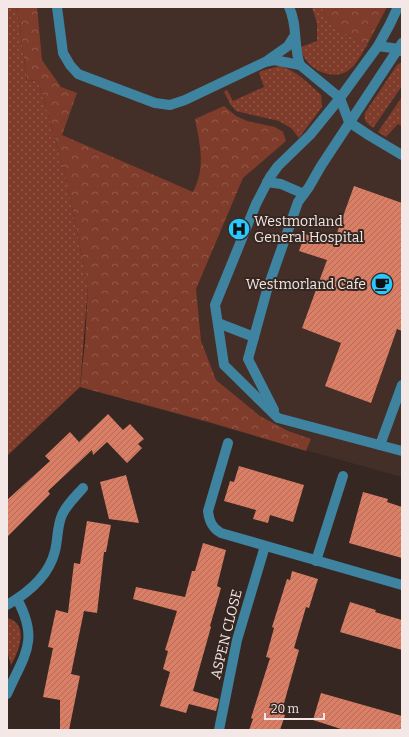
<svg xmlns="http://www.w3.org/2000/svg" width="409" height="737" viewBox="0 0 409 737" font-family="Bitter,serif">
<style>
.built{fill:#442e28}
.grass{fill:url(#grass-dots)}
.forest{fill:url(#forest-crowns)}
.building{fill:url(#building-hatch)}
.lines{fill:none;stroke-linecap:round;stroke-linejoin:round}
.minor{stroke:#3e839f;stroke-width:10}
.labels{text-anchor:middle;stroke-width:4;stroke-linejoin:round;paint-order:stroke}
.poi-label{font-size:14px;fill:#f3e8e5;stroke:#362722;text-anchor:start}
.street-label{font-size:14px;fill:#f3e8e5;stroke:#362722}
</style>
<defs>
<pattern id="grass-dots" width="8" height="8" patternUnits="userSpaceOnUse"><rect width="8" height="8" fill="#803c2a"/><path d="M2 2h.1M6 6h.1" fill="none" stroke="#925849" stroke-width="1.8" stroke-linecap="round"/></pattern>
<pattern id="forest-crowns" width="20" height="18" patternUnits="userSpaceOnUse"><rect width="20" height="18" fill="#803c2a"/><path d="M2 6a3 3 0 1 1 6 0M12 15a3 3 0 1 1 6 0" fill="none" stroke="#925849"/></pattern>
<pattern id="building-hatch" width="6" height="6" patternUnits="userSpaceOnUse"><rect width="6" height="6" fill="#da7e65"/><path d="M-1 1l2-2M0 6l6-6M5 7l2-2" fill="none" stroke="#ae6d5b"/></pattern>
</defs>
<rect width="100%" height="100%" fill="#362722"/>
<polygon class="built" points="17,7 402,7 402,477 80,387 85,343 88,286 65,173"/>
<g class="grass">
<polygon points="7,7 17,7 27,81 38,80 65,173 88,286 80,387 7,456"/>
<path d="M312,7H321L333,27L367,45C361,55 356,66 346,72C329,81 302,66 301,47L317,41V23Z"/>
<path d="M400,63H402V86L373,128C368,124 363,121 365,113L397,65Z"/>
<path d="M280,66C296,70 309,84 321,95L322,107L299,138L291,128L279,121L236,111L231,105L224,92L227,90L233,101L264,87L259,73L261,71Z"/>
<polygon points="402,97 402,126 398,124 386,137 378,132"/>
<path d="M7,618C30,624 19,651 11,665L7,651Z"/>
</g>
<g class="forest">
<path d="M17,7H37L42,60L61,87L77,93L62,135L193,192C206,167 200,145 195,119L224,106L236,116L247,121L275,127L283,132L286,141L243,178L196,289L201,341L216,380L260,416L288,431L311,439L306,451L209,422L80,387L85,343L88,286L65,173L38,80L27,81Z"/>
<polygon points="321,7 387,7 367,45 333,27"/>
</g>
<g class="building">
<polygon points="354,186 402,203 402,331 397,329 371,403 325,386 341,343 302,328 327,260 299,251 305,234 333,244"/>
<polygon points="108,414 123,430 130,424 144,439 138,444 142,448 127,463 107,442 93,455 92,450 48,491 50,494 7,537 7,500 50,461 45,456 70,432 79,442"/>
<polygon points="239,466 304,485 293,522 270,515 268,523 253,519 256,510 224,501 230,481 234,482"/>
<polygon points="126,475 139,523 109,519 100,482"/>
<polygon points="363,492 388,499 387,502 402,507 402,558 349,543"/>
<polygon points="87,521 111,525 106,552 104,552 97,613 84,611 71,674 80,676 69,730 60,730 60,700 43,697 53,648 48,647 56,610 68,613 74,563 80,564"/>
<polygon points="203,543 226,550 217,586 221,588 210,626 211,627 193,691 219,699 216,711 189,704 186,713 160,706 170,672 163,669 168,651 165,650 177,611 133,599 136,587 185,597 192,571 195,571"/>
<polygon points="292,571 318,579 309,608 306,607 294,648 299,650 281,714 285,715 280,730 249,730 253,719 251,718 270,658 266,657 274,628 272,627 287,579 290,580"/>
<polygon points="350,602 376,610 375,612 402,620 402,650 340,632"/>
<polygon points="321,693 402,716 402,730 344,730 313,720"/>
</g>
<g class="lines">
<g class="minor">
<polyline points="57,7 63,53 70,65 78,74 155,103 170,105 185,100 265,62 274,60 300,65 340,98 349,122 370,136 402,155"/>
<path d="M289,7C298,25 293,46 300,65"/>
<polyline points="398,7 390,24 378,46 340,98 310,135 278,166 270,177 256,204 215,305 224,365 278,418 402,451"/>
<polyline points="378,46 399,49 402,51"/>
<polyline points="268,60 288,46 295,35"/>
<polyline points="267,182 281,184 304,194"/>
<polyline points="218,323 254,337"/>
<polyline points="274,410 248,359 267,290 298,202 309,187 321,166 402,43"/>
<path d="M228,443L208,511C209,521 212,528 221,533L402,585"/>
<polyline points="380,445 402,385"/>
<polyline points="316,561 343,476"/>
<path d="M7,605C28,593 49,576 55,551C58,539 57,526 62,515C67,504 76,496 83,488"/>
<path d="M7,694C24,655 40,641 17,599"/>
<polyline points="219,730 237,640 265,546"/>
</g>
</g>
<defs>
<g id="hospital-disc" transform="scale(1.15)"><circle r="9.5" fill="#29c8ff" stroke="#362722"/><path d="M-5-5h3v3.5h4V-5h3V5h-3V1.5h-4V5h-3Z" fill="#111"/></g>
<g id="cafe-disc" transform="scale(1.15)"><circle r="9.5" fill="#29c8ff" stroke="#362722"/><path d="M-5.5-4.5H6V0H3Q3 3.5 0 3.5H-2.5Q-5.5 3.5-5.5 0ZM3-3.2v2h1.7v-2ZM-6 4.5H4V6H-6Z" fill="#111"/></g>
</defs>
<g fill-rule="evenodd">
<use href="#hospital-disc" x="239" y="229"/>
<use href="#cafe-disc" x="382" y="284"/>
</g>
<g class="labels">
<g class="poi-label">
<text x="254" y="226">Westmorland<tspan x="254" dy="16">General Hospital</tspan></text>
<text x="366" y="289" text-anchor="end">Westmorland Cafe</text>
</g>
<g class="street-label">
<text transform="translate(226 634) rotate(-76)" y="5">ASPEN CLOSE</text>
</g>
</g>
<rect width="409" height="737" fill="none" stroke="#f3e8e5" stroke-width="16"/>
<path d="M265 713v6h59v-6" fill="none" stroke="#f3e8e5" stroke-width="2"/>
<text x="271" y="713" font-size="12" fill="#f3e8e5" stroke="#362722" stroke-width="3" paint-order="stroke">20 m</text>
</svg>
